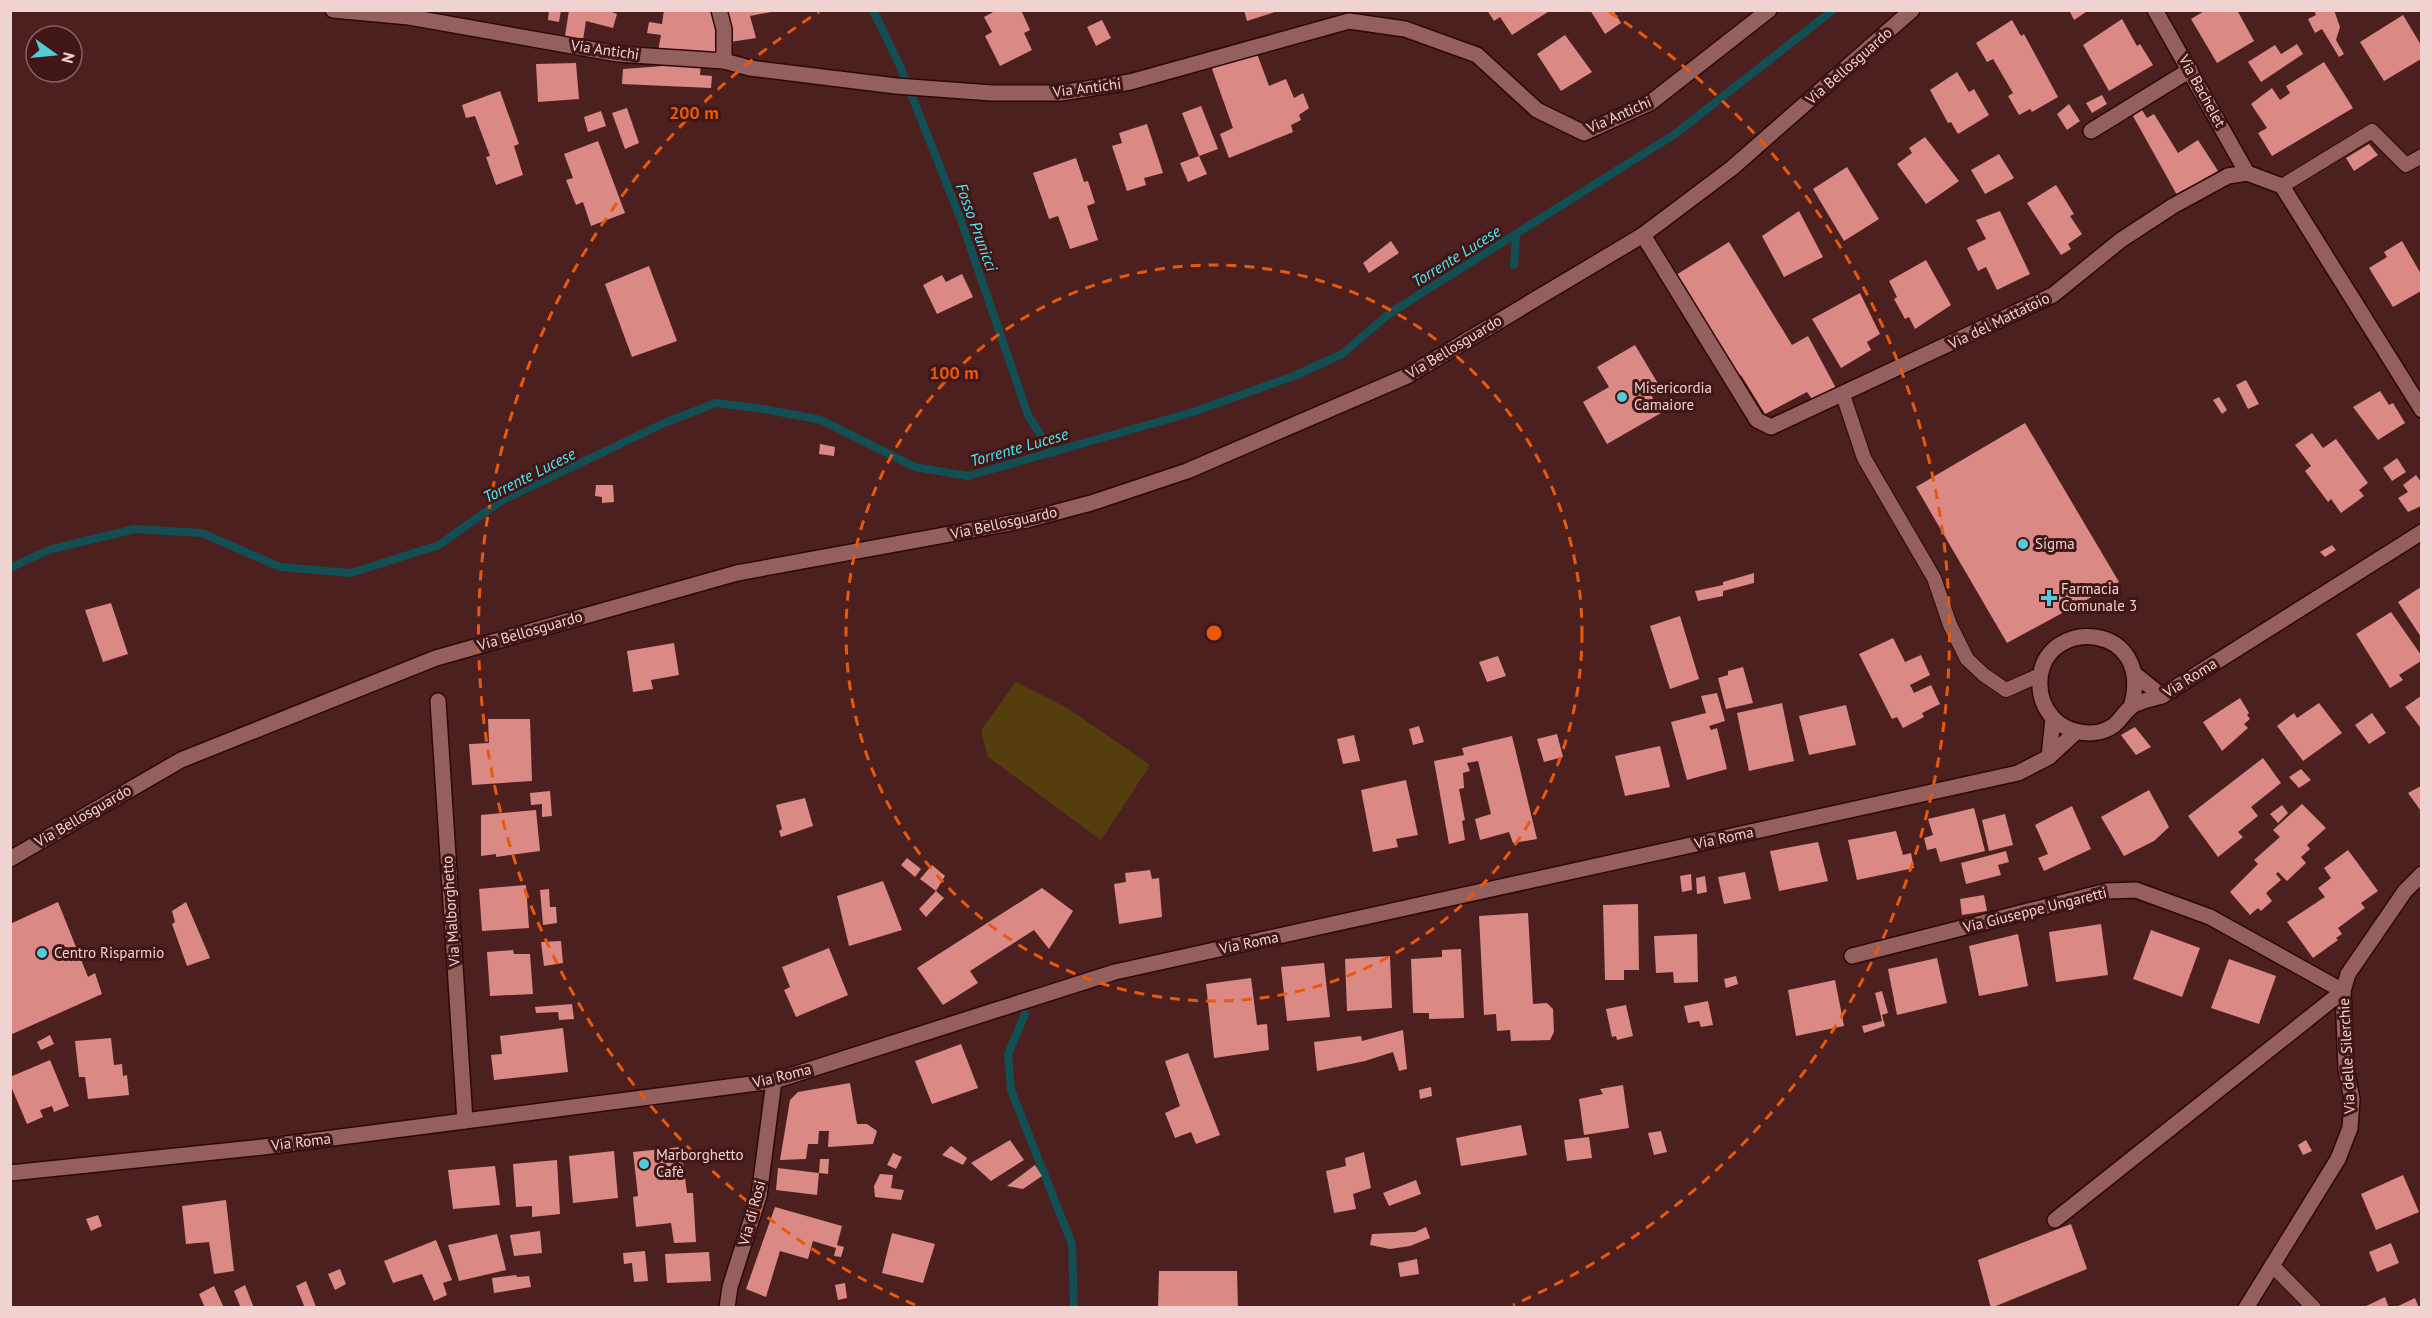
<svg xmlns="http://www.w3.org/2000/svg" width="2432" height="1318" viewBox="0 0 2432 1318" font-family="'PT Sans',sans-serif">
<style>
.green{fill:#543e0d}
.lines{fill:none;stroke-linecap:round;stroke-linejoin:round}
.stream{stroke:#114f54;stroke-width:8}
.building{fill:#da8985}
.lane-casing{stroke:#2f0708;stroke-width:16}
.street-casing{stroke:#2f0708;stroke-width:18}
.secondary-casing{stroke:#2f0708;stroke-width:18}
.lane{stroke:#93605e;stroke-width:14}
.street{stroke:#93605e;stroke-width:15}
.secondary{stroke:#93605e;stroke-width:15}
.ring{fill:none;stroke:#e8590c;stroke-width:3;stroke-dasharray:10 8}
.poi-dot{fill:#52ccd6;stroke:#401616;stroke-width:2}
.labels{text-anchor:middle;stroke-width:6;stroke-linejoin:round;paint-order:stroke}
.street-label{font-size:15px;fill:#f0d2d0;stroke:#401616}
.poi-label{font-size:15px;fill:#f0d2d0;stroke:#401616;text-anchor:start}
.water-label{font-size:16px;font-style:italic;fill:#4becf9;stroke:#401616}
.centre{fill:#e8590c;stroke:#401616;stroke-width:3}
.ring-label{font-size:18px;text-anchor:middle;font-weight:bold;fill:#e8590c;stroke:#401616;stroke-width:6;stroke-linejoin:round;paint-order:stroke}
</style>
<rect width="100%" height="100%" fill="#4c201f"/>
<polygon class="green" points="1016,682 1069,709 1150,765 1101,840 988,757 981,730"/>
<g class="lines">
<g class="stream">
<polyline points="873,10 900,66 961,220 1028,415 1052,453"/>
<polyline points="1514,265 1516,234"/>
<polyline points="10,568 48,550 135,529 202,533 280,567 351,573 439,545 501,501 662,424 716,403 764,409 821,420 915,467 968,476 1193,412 1294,376 1342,354 1390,313 1675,134 1833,10"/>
<polyline points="1025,1014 1008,1054 1011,1090 1072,1244 1074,1308"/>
</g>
</g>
<g class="building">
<polygon points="549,10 561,10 559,22 548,20"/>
<polygon points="569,10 607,10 617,14 613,28 586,21 583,40 565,36"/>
<polygon points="664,10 716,10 720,31 716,56 658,51 661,35 647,33 649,22 662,24"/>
<polygon points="723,10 771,10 771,12 750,16 756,38 730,42"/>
<polygon points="997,10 1021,10 1030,30 1024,33 1032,50 1000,66 985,36 992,32 984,17"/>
<polygon points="1244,10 1278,10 1278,11 1247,21"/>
<polygon points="1487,10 1551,10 1512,35 1500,17 1494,21"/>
<polygon points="1590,10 1613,10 1621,23 1605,34"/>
<polygon points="2069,10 2089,10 2074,20"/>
<polygon points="2206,10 2237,10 2254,41 2217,63 2191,19"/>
<polygon points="2314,10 2334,10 2340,27 2336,40 2344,54 2339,57 2322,29 2315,33 2308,19 2316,15"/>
<polygon points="2403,15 2421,45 2421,59 2384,81 2360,42"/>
<polygon points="2122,19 2137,46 2140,44 2153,65 2109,91 2083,45"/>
<polygon points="1102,20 1111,38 1096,46 1087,27"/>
<polygon points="2012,20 2021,36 2024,34 2058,97 2032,112 2030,109 2019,115 2008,96 2013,93 1993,59 1987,62 1976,43"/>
<polygon points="1565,35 1592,72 1561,91 1537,54"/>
<polygon points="2297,44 2303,54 2261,82 2248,62 2275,45 2281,54"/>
<polygon points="1256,51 1269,86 1286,79 1294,98 1303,93 1309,108 1299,115 1301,120 1291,125 1293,132 1229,158 1220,134 1233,128 1211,66"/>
<polygon points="663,61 701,63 700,75 712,76 711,88 622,84 623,69 663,66"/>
<polygon points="2324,62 2353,108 2272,156 2258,133 2267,128 2251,104 2272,88 2280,100 2290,93 2286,86"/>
<polygon points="576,63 579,99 538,102 536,64"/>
<polygon points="1957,72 1969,92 1974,89 1989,115 1958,134 1951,122 1948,123 1930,90"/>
<polygon points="500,91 519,144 514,146 523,175 496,185 486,157 490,156 475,116 466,118 462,105"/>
<polygon points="2102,95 2107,104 2092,113 2086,103"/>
<polygon points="2069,104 2080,121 2067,130 2057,114"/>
<polygon points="1201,106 1218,149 1199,156 1182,113"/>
<polygon points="627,108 639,143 625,149 612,113"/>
<polygon points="2142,110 2147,118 2154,114 2178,153 2198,140 2218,171 2177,195 2133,116"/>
<polygon points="601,111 606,126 588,132 584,117"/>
<polygon points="1147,124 1163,173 1144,178 1146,185 1127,191 1112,146 1122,143 1119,133"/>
<polygon points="1925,137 1959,181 1926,204 1897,164 1912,153 1909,148"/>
<polygon points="598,141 625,213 591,226 583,202 576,205 566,180 573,178 564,154"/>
<polygon points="2369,144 2378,155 2354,171 2346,158"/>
<polygon points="1999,154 2014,178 1985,194 1971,170"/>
<polygon points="1199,156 1207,174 1188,182 1180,163"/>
<polygon points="1076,158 1084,182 1088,181 1095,203 1087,206 1098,240 1070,249 1058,216 1049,219 1033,173"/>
<polygon points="1847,167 1879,219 1844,241 1813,189"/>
<polygon points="2056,185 2074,214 2070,216 2082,234 2068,244 2071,249 2061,255 2027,203"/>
<polygon points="1799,211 1823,257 1784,277 1762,236"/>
<polygon points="2000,211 2030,274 1997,290 1986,267 1978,271 1967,248 1986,239 1976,220"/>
<polygon points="1391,241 1399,253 1369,273 1363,263"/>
<polygon points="2402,241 2421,274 2421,291 2393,307 2369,268 2387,257 2384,252"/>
<polygon points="1729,242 1792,345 1808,336 1837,390 1814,402 1807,392 1765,414 1741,375 1738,377 1676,275"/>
<polygon points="1926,260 1951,305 1915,329 1909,317 1905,319 1894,299 1897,297 1889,281"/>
<polygon points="649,266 677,341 632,357 605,284"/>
<polygon points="962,274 973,297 937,314 923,285 942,275 946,282"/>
<polygon points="1860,293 1880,334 1867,342 1871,350 1841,368 1812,319"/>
<polygon points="1635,345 1660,387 1650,393 1661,413 1607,444 1583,402 1609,387 1597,367"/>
<polygon points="2246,380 2259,404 2248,409 2236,385"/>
<polygon points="2380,391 2389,405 2393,403 2405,423 2378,440 2353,407"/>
<polygon points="2219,397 2227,410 2222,414 2213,400"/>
<polygon points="2025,423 2119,582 2007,643 1916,487"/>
<polygon points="2312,433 2323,448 2336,439 2368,483 2359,490 2364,496 2341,513 2331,499 2328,502 2305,471 2311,466 2295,445"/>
<polygon points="820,444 835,447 834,456 819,454"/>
<polygon points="2397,458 2406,472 2392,481 2383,468"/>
<polygon points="2416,475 2421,482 2421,506 2408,512 2398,498 2408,492 2403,485"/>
<polygon points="596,485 613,485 614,502 602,503 602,497 595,496"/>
<polygon points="2332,545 2336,550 2325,557 2320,552"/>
<polygon points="1754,573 1754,583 1723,591 1723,596 1698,601 1695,591 1723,585 1723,582"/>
<polygon points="2421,587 2421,637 2398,602"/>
<polygon points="111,603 128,654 103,662 85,610"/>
<polygon points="2391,612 2421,655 2421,661 2399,675 2403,680 2390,688 2356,634"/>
<polygon points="1680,616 1699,679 1670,689 1650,626"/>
<polygon points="1893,638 1905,662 1921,655 1930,675 1910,685 1914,693 1931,685 1940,704 1922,713 1924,717 1903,728 1897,717 1892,719 1859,654"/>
<polygon points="674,643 679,675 651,680 653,689 633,692 627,651"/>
<polygon points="1498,656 1506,676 1487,682 1479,662"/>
<polygon points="1743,667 1753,703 1726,709 1718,678 1728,675 1728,671"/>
<polygon points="1717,693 1725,721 1709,726 1711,730 1717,728 1727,769 1687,780 1671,722 1706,713 1701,696"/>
<polygon points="2421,696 2421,726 2420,727 2405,707"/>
<polygon points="2240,698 2249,713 2247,715 2250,719 2244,724 2248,728 2222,751 2203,722"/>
<polygon points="1782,703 1794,761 1749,771 1737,713"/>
<polygon points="2319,703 2342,733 2303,761 2277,726 2294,713 2297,718"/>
<polygon points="1846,705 1856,745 1809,755 1799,716"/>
<polygon points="2372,713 2386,733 2369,744 2355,725"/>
<polygon points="488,719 530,719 532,781 472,785 469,744 489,743"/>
<polygon points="1419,726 1424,742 1413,745 1409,729"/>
<polygon points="2135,727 2151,747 2136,755 2121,735"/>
<polygon points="1557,734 1563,757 1544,762 1537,739"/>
<polygon points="1354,735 1360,761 1343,764 1337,739"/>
<polygon points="1512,736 1537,839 1513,843 1509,832 1480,840 1475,819 1491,814 1478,761 1467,763 1470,771 1463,773 1464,788 1459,789 1465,820 1462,821 1465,840 1449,844 1434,761 1464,755 1462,748"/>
<polygon points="1660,746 1670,787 1625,796 1615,756"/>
<polygon points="2263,758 2281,783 2251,807 2258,816 2238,832 2243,837 2218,857 2188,816"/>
<polygon points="2301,769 2311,780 2299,788 2289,777"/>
<polygon points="1406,780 1418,835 1396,839 1398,847 1373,852 1361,790"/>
<polygon points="2421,786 2421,811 2408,793"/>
<polygon points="2149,790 2169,827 2154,841 2124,856 2101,817"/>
<polygon points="550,791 552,816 542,817 542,804 531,805 530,793"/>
<polygon points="805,798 813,826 781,837 779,831 782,829 776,805"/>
<polygon points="2302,804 2326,828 2307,845 2310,849 2301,857 2306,863 2287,881 2278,872 2276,874 2281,880 2266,893 2272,901 2261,911 2258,908 2250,915 2230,892 2258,864 2254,860 2280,837 2273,830"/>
<polygon points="2282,805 2288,813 2278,823 2270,814"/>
<polygon points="2072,806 2091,849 2044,871 2038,858 2048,854 2035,825"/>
<polygon points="1974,808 1985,851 1940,862 1936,848 1927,850 1924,838 1933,835 1928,819"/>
<polygon points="536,810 540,851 496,857 496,854 481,856 481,815"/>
<polygon points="2005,814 2013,845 1989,851 1982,820"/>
<polygon points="1896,831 1903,855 1911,853 1914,868 1857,880 1848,840"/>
<polygon points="1818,842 1828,881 1779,891 1770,851"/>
<polygon points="2348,850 2378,891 2361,903 2365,908 2338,928 2342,934 2336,938 2338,940 2313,958 2287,922 2325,897 2318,888 2331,878 2324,868"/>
<polygon points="2006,851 2009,862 1998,865 2001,875 1966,884 1961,863"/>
<polygon points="907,858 921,869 915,877 901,865"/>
<polygon points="932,865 945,876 936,891 920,879"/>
<polygon points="1150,870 1152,879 1159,878 1162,917 1119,924 1114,884 1126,882 1125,873"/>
<polygon points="1745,872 1751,899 1724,904 1718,877"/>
<polygon points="1691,874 1692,890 1682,892 1680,876"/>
<polygon points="1705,876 1707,892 1697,894 1696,878"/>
<polygon points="883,881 902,930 849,946 837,896"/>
<polygon points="526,885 529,928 482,931 479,889"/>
<polygon points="1042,888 1073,911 1049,949 1034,930 970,971 978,983 943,1005 917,968"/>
<polygon points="549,889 550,907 556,907 557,923 543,925 540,890"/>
<polygon points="936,891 944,898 926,917 919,909"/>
<polygon points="1984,895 1987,911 1962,915 1960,899"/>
<polygon points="58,902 88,977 95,973 102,994 10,1035 10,924"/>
<polygon points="186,902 210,958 187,966 172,924 175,922 172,911"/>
<polygon points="1638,904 1639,970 1624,970 1624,980 1605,980 1603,905"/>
<polygon points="1528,913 1533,1004 1547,1003 1553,1009 1554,1032 1550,1040 1511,1041 1510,1030 1497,1031 1496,1014 1484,1015 1479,916"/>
<polygon points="2101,924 2108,975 2056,982 2049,932"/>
<polygon points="2151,930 2200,948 2182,997 2133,979"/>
<polygon points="1697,934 1698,982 1674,983 1673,972 1656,973 1654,936"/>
<polygon points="2018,934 2028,986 1979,996 1969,946"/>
<polygon points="561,941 563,963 544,966 541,942"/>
<polygon points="829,948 848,995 796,1017 784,990 790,987 782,967"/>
<polygon points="1461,949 1464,1018 1429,1019 1429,1013 1413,1013 1411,959 1442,957 1442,950"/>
<polygon points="513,950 514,954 530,954 533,994 490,996 487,952"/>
<polygon points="1390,956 1392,1008 1347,1011 1345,959"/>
<polygon points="1937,958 1947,1003 1897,1015 1888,969"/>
<polygon points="2229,959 2276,976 2259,1024 2211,1008"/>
<polygon points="1324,963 1330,1017 1287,1021 1281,967"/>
<polygon points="1736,976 1738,984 1726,988 1724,979"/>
<polygon points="1251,978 1257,1025 1267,1024 1269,1050 1214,1058 1206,984"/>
<polygon points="1835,980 1844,1026 1796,1036 1788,990"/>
<polygon points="1882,991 1888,1013 1882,1015 1885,1026 1864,1033 1862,1026 1882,1021 1875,993"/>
<polygon points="1708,1001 1713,1025 1701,1027 1699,1021 1688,1023 1684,1006"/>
<polygon points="572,1004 574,1019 559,1020 558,1012 536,1013 535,1007"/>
<polygon points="1626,1005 1633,1036 1617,1040 1616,1036 1612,1037 1606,1009"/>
<polygon points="563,1028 568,1072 494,1080 491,1055 502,1054 500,1036"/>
<polygon points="1403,1030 1407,1069 1399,1071 1393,1052 1365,1061 1317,1071 1314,1042 1361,1036 1362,1041"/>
<polygon points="50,1035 54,1044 41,1050 37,1042"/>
<polygon points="111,1038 114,1065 122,1064 123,1076 127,1075 129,1095 88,1099 85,1077 79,1077 75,1041"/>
<polygon points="961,1044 978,1088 932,1104 915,1061"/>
<polygon points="1188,1053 1220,1135 1196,1144 1191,1132 1175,1138 1165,1113 1180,1106 1165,1061"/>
<polygon points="50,1060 69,1106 54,1112 52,1106 40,1110 43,1117 27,1124 10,1084 10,1077"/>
<polygon points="850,1083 857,1124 867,1124 877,1131 873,1144 828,1147 829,1131 819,1131 818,1144 808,1144 806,1159 780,1160 790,1100 798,1092"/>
<polygon points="1623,1085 1629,1128 1584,1135 1579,1099 1603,1094 1600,1089"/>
<polygon points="1431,1087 1432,1096 1420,1099 1419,1090"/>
<polygon points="1521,1125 1527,1155 1461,1166 1456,1138"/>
<polygon points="1661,1131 1667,1152 1654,1155 1648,1133"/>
<polygon points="1589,1137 1592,1158 1567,1161 1564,1140"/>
<polygon points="1010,1140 1024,1160 991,1181 971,1163"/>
<polygon points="2306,1140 2312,1151 2303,1155 2298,1145"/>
<polygon points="951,1146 967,1158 963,1165 942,1155"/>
<polygon points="681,1147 687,1193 693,1193 696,1242 674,1243 671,1223 636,1227 633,1197 638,1196 633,1152"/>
<polygon points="614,1151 618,1198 573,1203 569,1156"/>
<polygon points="1364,1152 1371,1188 1353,1194 1356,1209 1334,1213 1326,1171 1346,1166 1345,1158"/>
<polygon points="893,1153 902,1157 896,1169 887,1165"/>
<polygon points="820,1159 829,1159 828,1174 819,1173"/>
<polygon points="557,1160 560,1214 532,1217 532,1206 516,1207 513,1164"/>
<polygon points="1035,1165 1042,1176 1023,1189 1007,1186"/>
<polygon points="495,1166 500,1205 453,1209 448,1170"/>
<polygon points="778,1168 819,1173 817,1195 776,1190"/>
<polygon points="880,1174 893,1175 891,1188 904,1190 901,1200 875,1197 874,1186"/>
<polygon points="2403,1175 2419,1212 2376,1230 2361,1194"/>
<polygon points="1416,1180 1421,1194 1389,1206 1383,1193"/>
<polygon points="226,1200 234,1271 214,1274 209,1242 186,1244 182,1206"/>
<polygon points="775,1207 842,1226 837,1245 844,1247 841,1257 834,1256 836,1248 813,1241 808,1259 780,1251 766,1297 746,1289"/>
<polygon points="98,1215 102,1226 91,1231 86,1219"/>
<polygon points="2071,1224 2087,1269 1991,1308 1978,1260"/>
<polygon points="1426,1227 1430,1238 1410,1246 1390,1249 1370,1245 1372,1234 1415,1232"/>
<polygon points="540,1231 542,1253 514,1256 510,1235"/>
<polygon points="892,1233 935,1244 923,1283 882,1273"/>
<polygon points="497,1234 506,1270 459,1281 448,1245"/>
<polygon points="436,1240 452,1280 443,1283 447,1295 434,1301 422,1274 393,1283 384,1261"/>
<polygon points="2391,1243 2399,1263 2377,1272 2369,1252"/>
<polygon points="645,1251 648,1281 634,1282 632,1263 624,1264 623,1253"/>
<polygon points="709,1252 711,1281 667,1283 665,1254"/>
<polygon points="1417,1259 1419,1274 1400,1277 1398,1263"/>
<polygon points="340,1269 346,1284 335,1290 328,1274"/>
<polygon points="1159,1271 1237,1271 1238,1308 1158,1308"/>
<polygon points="516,1275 517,1277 529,1276 531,1287 494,1293 492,1278"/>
<polygon points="306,1281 316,1307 315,1308 305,1308 296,1286"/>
<polygon points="845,1283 847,1298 838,1300 835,1285"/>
<polygon points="245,1285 254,1308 241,1308 234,1291"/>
<polygon points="214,1286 224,1308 205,1308 199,1294"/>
<polygon points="2385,1297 2389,1308 2362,1308"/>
<polygon points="2415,1298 2419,1308 2394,1308"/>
</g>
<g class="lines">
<g class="lane-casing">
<g id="lane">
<polyline points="2282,186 2372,131 2406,165 2422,156"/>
<polyline points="1843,395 1864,458 1934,578 1950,625 1967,659 1984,675 2006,690 2040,675"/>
<polyline points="2272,1265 2314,1308"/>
</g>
</g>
<g class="street-casing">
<g id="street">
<polyline points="333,10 409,17 618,54 724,61 750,68 896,86 992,93 1061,93 1130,82 1349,21 1405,29 1477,55 1537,110 1584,133 1650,103 1769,10"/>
<polyline points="719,10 724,29 724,61"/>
<polyline points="2155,10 2247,173"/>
<polyline points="2091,131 2190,70"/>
<polyline points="1643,235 1757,420 1771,427 2053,295 2121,240 2173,206 2228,176 2247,173 2282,186 2422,410"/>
<polyline points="438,701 465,1121"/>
<polyline points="1852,956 2107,891 2136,890 2210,917 2343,991 2055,1220"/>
<polyline points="727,1308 730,1287 759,1196 774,1081"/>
<polyline points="2246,1308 2338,1159 2350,1128 2352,1099 2346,1069 2343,991 2348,974 2405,891 2422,874"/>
</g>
</g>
<g class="secondary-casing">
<g id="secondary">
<polyline points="2136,675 2162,696"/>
<path d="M2131,707C2156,622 2044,615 2040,680C2039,694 2043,707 2053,718C2064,730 2083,735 2099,732C2119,727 2119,717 2131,707C2138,701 2153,699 2162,696L2422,532"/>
<polyline points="2049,757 2053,718"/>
<polyline points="10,859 181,760 436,658 737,573 1027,520 1091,503 1187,471 1407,376 1643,235 1732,168 1912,10"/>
<polyline points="10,1173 263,1147 774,1081 1115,972 2018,773 2049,757 2076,732"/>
</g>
</g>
<use href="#lane" class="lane"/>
<use href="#street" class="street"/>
<use href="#secondary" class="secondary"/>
</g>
<g class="ring">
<circle cx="1214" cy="633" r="368"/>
<path d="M915 1305A736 736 0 0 1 819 12M1609 12A736 736 0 0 1 1513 1305"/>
</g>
<g class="poi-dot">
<circle cx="1622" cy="397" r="6"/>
<circle cx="2023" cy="544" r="6"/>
<path d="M2046 589h6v6h6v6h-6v6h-6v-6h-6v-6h6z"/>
<circle cx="42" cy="953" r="6"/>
<circle cx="644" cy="1164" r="6"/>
</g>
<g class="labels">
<g class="street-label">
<text transform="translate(605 50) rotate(8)" y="5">Via Antichi</text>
<text transform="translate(1849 66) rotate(-41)" y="5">Via Bellosguardo</text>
<text transform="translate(1087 88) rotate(-7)" y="5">Via Antichi</text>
<text transform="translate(2202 91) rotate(61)" y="5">Via Bachelet</text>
<text transform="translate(1619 115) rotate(-24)" y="5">Via Antichi</text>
<text transform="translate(1999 321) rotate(-26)" y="5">Via del Mattatoio</text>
<text transform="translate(1454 347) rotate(-31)" y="5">Via Bellosguardo</text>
<text transform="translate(1004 523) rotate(-12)" y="5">Via Bellosguardo</text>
<text transform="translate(530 631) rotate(-16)" y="5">Via Bellosguardo</text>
<text transform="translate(2190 678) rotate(-32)" y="5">Via Roma</text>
<text transform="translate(83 816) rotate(-30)" y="5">Via Bellosguardo</text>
<text transform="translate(1724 838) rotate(-12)" y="5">Via Roma</text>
<text transform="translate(2035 910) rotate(-14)" y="5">Via Giuseppe Ungaretti</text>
<text transform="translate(451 911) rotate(-94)" y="5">Via Malborghetto</text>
<text transform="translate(1249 943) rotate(-12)" y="5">Via Roma</text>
<text transform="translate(2347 1056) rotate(-93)" y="5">Via delle Silerchie</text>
<text transform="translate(782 1076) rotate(-14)" y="5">Via Roma</text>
<text transform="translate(301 1142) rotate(-7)" y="5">Via Roma</text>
<text transform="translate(752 1213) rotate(-75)" y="5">Via di Rosi</text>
</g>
<g class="poi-label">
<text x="1634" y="393">Misericordia<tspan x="1634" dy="17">Camaiore</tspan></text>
<text x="2035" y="549">Sigma</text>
<text x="2061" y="594">Farmacia<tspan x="2061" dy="17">Comunale 3</tspan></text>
<text x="54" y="958">Centro Risparmio</text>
<text x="656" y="1160">Marborghetto<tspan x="656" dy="17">Cafè</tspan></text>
</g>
<g class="water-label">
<text transform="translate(977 227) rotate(70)" y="6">Fosso Prunicci</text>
<text transform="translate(1456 256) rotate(-32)" y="6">Torrente Lucese</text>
<text transform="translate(1019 447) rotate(-16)" y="6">Torrente Lucese</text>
<text transform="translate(529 475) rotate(-27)" y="6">Torrente Lucese</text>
</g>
</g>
<circle cx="1214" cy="633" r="9" class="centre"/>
<g class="ring-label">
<text x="694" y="119">200 m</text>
<text x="954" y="379">100 m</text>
</g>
<rect width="2432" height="1318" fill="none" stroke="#f0d2d0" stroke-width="24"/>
<g transform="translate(54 54) rotate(105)"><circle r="28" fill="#401616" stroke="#866160" stroke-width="1.5"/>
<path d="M0-4.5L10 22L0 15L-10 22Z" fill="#52ccd6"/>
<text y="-9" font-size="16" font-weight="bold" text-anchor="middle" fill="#f0d2d0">N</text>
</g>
</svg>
